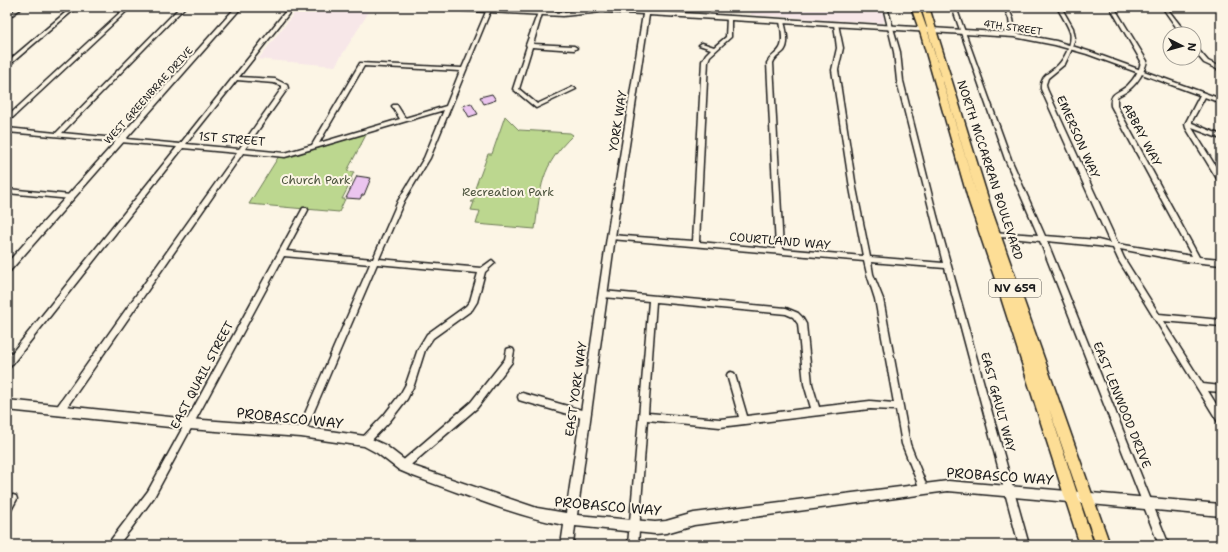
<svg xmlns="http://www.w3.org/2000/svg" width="1228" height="552" viewBox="0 0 1228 552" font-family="'Shantell Sans',sans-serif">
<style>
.built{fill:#f7e7e8}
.green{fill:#bcd78f;stroke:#6c7a56}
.building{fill:#ebc5ef;stroke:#1c1c1c}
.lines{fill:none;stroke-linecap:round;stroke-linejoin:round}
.street-casing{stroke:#1c1c1c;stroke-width:3}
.secondary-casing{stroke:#1c1c1c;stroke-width:3}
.primary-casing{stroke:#1c1c1c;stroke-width:3}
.street{fill:#fcf5e5;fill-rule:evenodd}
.secondary{fill:#fcf5e5;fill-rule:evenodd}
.primary{fill:#fdde96;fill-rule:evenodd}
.labels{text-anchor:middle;stroke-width:4;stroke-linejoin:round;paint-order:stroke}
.far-street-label{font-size:10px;fill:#1c1c1c;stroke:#fcf5e5}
.shield{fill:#fcf5e5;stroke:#5f5d58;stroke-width:1}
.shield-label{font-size:11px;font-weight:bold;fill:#1c1c1c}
.street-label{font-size:12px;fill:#1c1c1c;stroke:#fcf5e5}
.park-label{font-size:12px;fill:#4c543e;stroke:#fcf5e5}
.near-street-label{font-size:14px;fill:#1c1c1c;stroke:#fcf5e5}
</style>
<rect width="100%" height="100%" fill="#fcf5e5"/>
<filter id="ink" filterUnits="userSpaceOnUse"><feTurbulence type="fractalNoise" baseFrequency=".025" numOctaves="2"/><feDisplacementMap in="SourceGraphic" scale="8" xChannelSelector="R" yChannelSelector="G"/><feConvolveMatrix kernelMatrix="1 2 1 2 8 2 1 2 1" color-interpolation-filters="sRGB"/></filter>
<g filter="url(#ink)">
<g class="built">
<polygon points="299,7 372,7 335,66 256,59 260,57"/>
<polygon points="751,7 881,7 885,21 882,23 751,15"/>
</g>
<g class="green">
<path d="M505,116L519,130L570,133L573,135C540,167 541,186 535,229L476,224L480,211L471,210L474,202H471L474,200L475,196L473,194L479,177L480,176L488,154H492Z"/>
<polygon points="367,133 347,171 354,172 351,178 352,180 342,199 345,199 339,212 249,204 279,156 290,157"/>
</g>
<g class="building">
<polygon points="492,94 496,100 484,104 480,97"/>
<polygon points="471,103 478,114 469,117 463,106"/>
<polygon points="357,176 371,178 364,195 362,195 360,199 346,198"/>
</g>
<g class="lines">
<g class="street-casing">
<g id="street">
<polygon points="18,7 23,7 7,19 7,16"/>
<polygon points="72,7 77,7 7,67 7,62"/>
<polygon points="126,7 131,7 9,121 7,122 7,117"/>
<path d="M180,7H185L62,133L180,144L289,7H294L239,77L275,79L287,85L288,88L245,149L285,153L312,145L360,63L462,68L488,7H492L430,158L404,201L379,259L481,268L492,260L495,263L485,272L477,302L472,310L433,338L425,350L414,385L407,399L390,421L368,444L365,445L362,444L361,441L362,438L384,415L401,393L406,384L418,349L427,334L466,306L470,301L478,273L377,264L305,432L304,435L301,436L298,435L297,432L370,264L284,256L154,497L130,530L118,545H107L148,491L303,208H307L308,210L286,251L373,259L398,201L424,158L444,110L285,157L243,153L62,414L59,415L56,414L55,411L56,408L237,153L183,148L10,367L7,368V359L177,147L7,132V128L56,133ZM364,66L460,71L446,106L405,118L397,105H393L392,106L400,119L319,143ZM237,80L274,83L282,86V88L239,149L186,144Z"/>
<polygon points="540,7 544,7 533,44 574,46 577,48 574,50 532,47 519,89 537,104 571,88 573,87 576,89 536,108 513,89 527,46 526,45"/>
<path d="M883,7H887L900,52L903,81L937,216L1029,545H1019L945,268L871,262L873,274L883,299L910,444L928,489L927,492L924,493L921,492L902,444L896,410L870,409L720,427L647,420L638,545H628L649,301L603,297L600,296L599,294L600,292L603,291L786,308L798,313L802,317L806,324L812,384L819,407L870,401L894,403L875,299L867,274L864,261L611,239L608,237L611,235L692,241L702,61L706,54L711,49L699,45L702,43L714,47L726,37L727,17L729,16L731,17V37L710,56L708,61L699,242L776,249L767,63C771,55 777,54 780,48C784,41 781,28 780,21L782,20L784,21C786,30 790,43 784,51C780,55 775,57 773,63L783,249L863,256L850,188L832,70L837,48L834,24L836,23L838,24L843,48L838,70L856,188L870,257L943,263L897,81L894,52ZM656,302L786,314L793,317L798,324L804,384L811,408L747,416L735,375L734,373L731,372L728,373L727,375L739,417L720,419L648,413Z"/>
<path d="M952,7H956L1011,159L1045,236L1098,240L1110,243L1041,89C1040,75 1049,74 1058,65C1065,58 1073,42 1070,32C1067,23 1061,15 1057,7H1061L1073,28L1075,38L1071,51L1065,64L1048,78L1046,84L1047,89L1118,244L1192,256L1111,106C1109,92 1119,93 1127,86C1134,79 1140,70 1141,61L1110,7H1114L1147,61C1145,71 1138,82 1131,88C1127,92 1121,94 1117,97V106L1199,257L1221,259V265L1183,261L1120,249L1124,258L1159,314L1221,320V326L1163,321L1203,384L1221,386V392L1208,391L1221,412V423L1218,422L1119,261L1113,248L1098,246L1047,241L1169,545H1159L1040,241L991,236L988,234L991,232L1038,235L1005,159Z"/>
<polygon points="1004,7 1008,7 1013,19 1016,36 1011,35 1009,19"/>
<polygon points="1162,7 1166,7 1187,34 1181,34"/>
<polygon points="1216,7 1220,7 1221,12 1219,12"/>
<polygon points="1194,46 1196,47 1208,61 1221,67 1221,71 1204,63 1194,51"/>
<polygon points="1203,93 1206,95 1192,121 1192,123 1221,135 1221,139 1192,128 1221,175 1221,182 1219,182 1186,128 1185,124 1200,95"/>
<polygon points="7,189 71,195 74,197 71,199 7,193"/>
<polygon points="510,348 513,349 514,351 512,362 477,408 406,469 403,470 400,469 399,466 400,463 471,402 505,359 507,349"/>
<polygon points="522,393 585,411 588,412 589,415 588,418 585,419 522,401 519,400 518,397 519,394"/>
<path d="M13,495L16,496L17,499L10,512L7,513C7,506 5,498 13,495Z"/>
</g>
</g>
<g class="secondary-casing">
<g id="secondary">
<polygon points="236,7 242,7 10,271 7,272 7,263"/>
<path d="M430,7H467L563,12L602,8L643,11L644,7H650L649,11L1014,33L1056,41L1091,52L1221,99V103L1087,54L1055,45L1014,37L649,15L615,237L577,515L655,522L666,521L694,513L948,481L1221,504V516L948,491L694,525L666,533L655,534L575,526L573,545H561L564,525C512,515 463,494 413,476L399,470L377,453L364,446L301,437L189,429L7,410V400L189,419L301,427L365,436L385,445L407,462L416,467L537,508L566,513L607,237L643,14L602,12L563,16L433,9Z"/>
</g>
</g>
<g class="primary-casing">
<polygon id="primary" points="911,7 919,7 929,35 980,206 921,7 929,7 992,211 1110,545 1096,545 1049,408 1094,545 1080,545 995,279 969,202 921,35"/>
</g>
<use href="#street" class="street"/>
<use href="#secondary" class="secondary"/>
<use href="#primary" class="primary"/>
</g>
</g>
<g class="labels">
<g class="far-street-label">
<text transform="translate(1013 27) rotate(8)" y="4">4TH STREET</text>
<text transform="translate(148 95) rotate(-48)" y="4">WEST GREENBRAE DRIVE</text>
</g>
<rect class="shield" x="989" y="279" width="52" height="18" rx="3"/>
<g class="shield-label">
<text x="1015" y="292">NV 659</text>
</g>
<g class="street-label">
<text transform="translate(618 121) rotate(-81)" y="4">YORK WAY</text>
<text transform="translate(1142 135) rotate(62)" y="4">ABBAY WAY</text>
<text transform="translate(1078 137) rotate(66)" y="4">EMERSON WAY</text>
<text transform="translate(232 139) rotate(5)" y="4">1ST STREET</text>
<text transform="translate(990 170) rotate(72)" y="4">NORTH MCCARRAN BOULEVARD</text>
<text transform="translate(780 241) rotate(5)" y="4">COURTLAND WAY</text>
<text transform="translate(202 375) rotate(-62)" y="4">EAST QUAIL STREET</text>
<text transform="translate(576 389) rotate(-82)" y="4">EAST YORK WAY</text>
<text transform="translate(998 402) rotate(75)" y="4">EAST GAULT WAY</text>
<text transform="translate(1122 405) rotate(68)" y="4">EAST LENWOOD DRIVE</text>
</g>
<g class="park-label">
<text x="316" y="184">Church Park</text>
<text x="508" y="196">Recreation Park</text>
</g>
<g class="near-street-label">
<text transform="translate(290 418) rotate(6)" y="5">PROBASCO WAY</text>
<text transform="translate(1000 476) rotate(4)" y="5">PROBASCO WAY</text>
<text transform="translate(608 506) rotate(5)" y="5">PROBASCO WAY</text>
</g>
</g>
<rect width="1228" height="552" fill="none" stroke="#fcf5e5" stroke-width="24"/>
<rect x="12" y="12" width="1204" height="528" fill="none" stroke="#1c1c1c" stroke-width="1.5" filter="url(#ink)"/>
<g transform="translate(1182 46) rotate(96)"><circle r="19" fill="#fcf5e5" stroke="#a29e95"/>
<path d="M0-3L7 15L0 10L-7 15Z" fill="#1c1c1c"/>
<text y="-6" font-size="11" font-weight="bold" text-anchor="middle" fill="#1c1c1c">N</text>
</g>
</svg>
